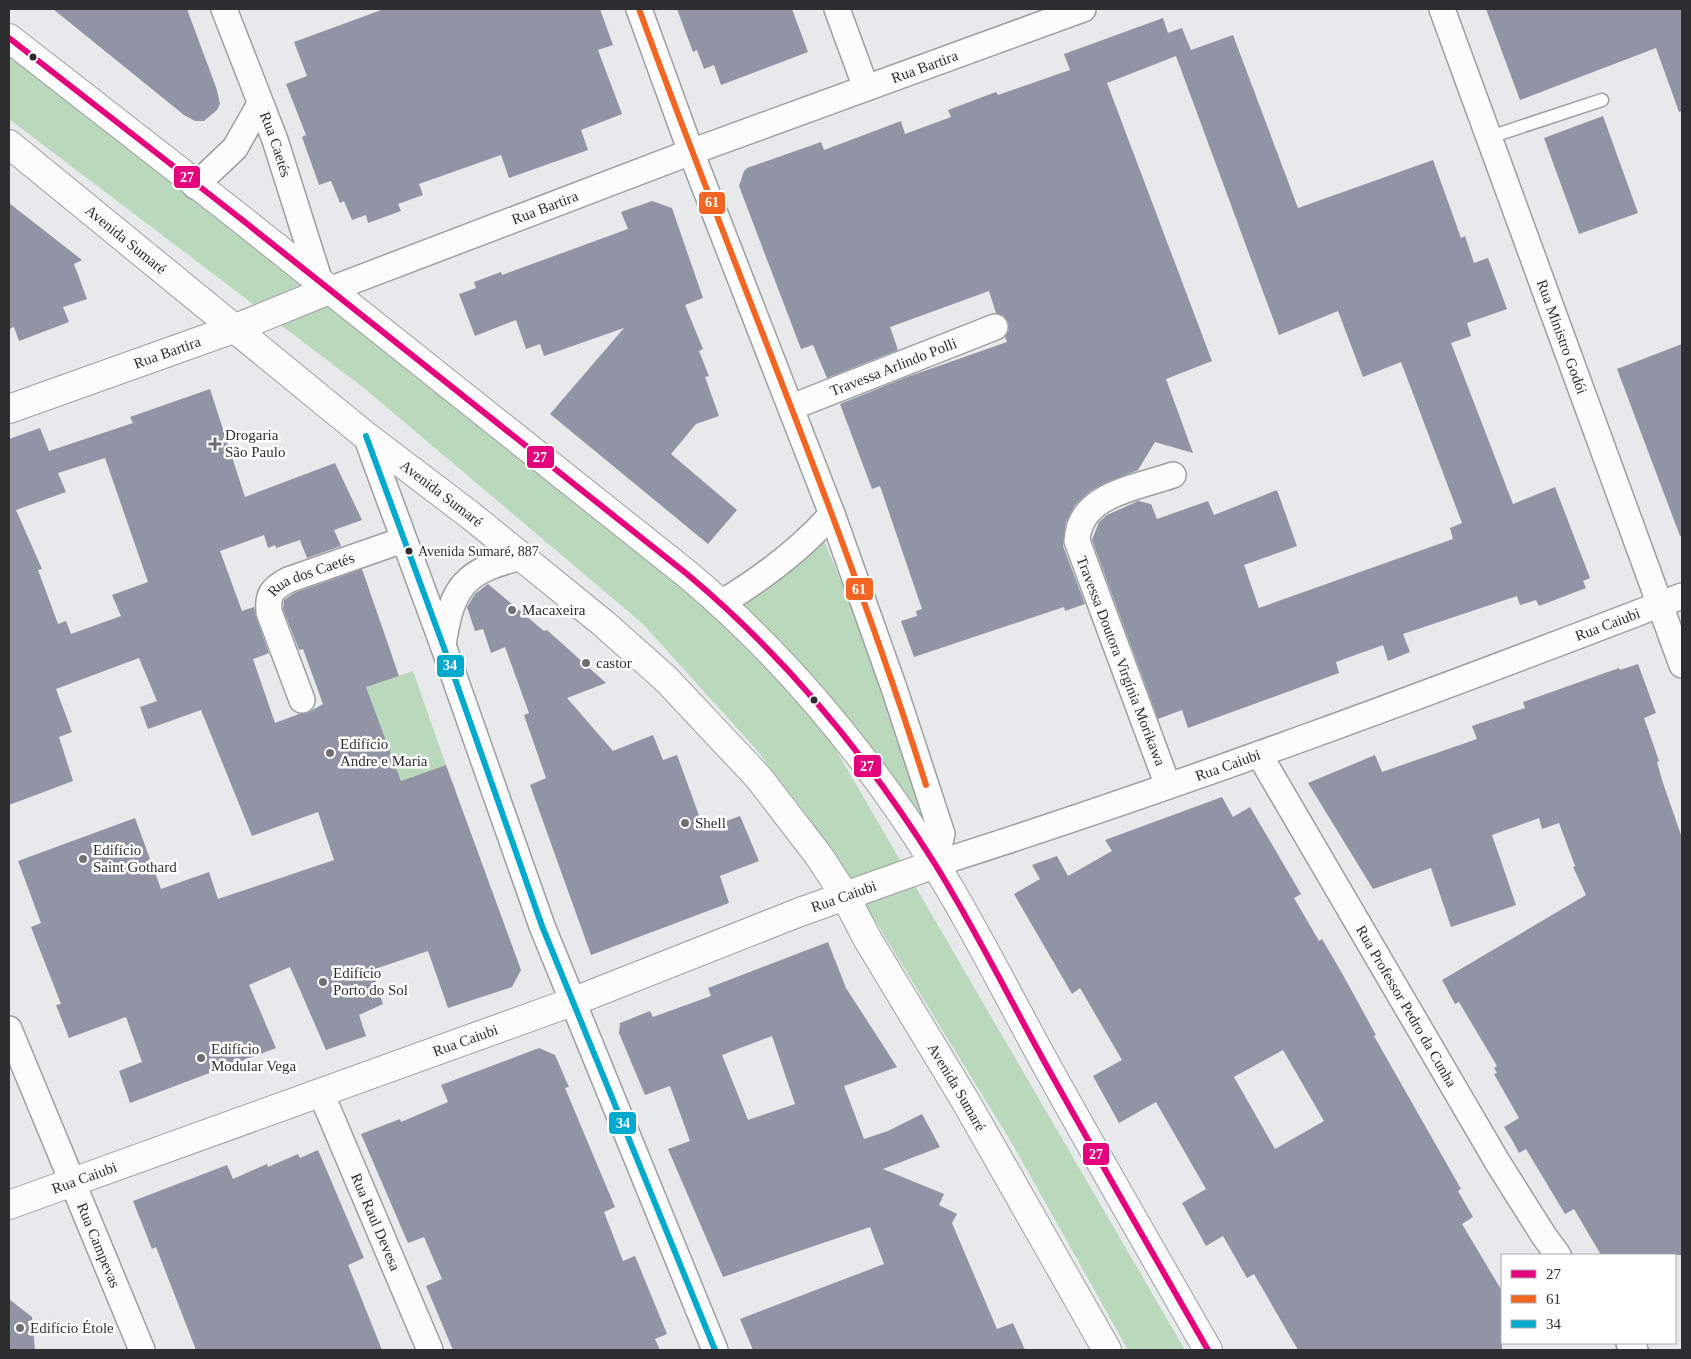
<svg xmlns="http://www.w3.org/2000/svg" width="1691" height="1359" viewBox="0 0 1691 1359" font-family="'Times New Roman',serif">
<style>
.green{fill:#bad8bc}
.building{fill:#9194a4;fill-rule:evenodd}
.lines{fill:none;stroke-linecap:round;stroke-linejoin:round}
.service-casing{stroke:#9d9e9f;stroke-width:15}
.minor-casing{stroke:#9d9e9f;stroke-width:28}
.tertiary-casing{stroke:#9d9e9f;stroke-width:30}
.secondary-casing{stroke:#9d9e9f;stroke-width:30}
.primary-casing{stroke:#9d9e9f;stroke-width:30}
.service{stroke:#fcfcfc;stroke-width:12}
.minor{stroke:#fcfcfc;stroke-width:25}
.tertiary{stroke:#fcfcfc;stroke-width:28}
.secondary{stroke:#fcfcfc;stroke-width:28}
.primary{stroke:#fcfcfc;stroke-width:28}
.bus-1-casing{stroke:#fff;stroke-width:10}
.bus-2-casing{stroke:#fff;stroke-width:10}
.bus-3-casing{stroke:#fff;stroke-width:10}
.bus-1{stroke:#e5007d;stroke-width:6}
.bus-2{stroke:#f26522;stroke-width:6}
.bus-3{stroke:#00a9ce;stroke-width:6}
.bus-dot{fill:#2d2e2f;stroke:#fff;stroke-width:2}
.poi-dot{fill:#6e6f71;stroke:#fff;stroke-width:2}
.labels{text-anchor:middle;stroke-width:5;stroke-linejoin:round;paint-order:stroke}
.bus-label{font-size:14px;fill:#2d2e2f;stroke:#fff;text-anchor:start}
.street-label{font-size:15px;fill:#2d2e2f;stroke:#fff}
.poi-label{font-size:15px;fill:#2d2e2f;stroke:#fff;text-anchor:start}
.line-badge{stroke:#fff;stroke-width:2}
.badge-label{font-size:14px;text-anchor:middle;font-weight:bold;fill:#fff}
</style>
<rect width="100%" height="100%" fill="#e8e9eb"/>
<g class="green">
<polygon points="9,53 208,207 696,595 811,707 1185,1350 1128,1350 1013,1145 863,901 804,811 755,748 643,624 364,388 9,119"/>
<polygon points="822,536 876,666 921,787 921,823 819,683 737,602"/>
<polygon points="413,671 446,765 401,781 366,687"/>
</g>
<g class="building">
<polygon points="53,9 187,9 217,90 220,104 217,110 204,121 195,121 184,115"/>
<polygon points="384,9 600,9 613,45 598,50 622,114 581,130 588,150 509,178 501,155 419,184 423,195 398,204 401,211 368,223 366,215 352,220 344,201 340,203 331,181 319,185 302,137 306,135 286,84 307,76 294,42"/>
<polygon points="677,9 792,9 808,52 721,85 714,65 704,69 697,50 693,52"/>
<polygon points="1486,9 1682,9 1682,111 1679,112 1656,48 1520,100"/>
<polygon points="1163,18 1168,33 1182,28 1191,50 1233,35 1298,208 1433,160 1461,238 1465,236 1474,263 1488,258 1507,309 1467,323 1471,336 1451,343 1513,504 1555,487 1590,578 1583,581 1586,588 1539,606 1536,600 1520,605 1517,596 1403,634 1410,652 1388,661 1383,645 1336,662 1339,673 1188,728 1182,710 1158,719 1092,540 1099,522 1107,515 1138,501 1151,504 1157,519 1208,501 1214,515 1277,490 1297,546 1244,565 1259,608 1453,539 1450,528 1462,523 1401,362 1363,377 1338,311 1279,335 1176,56 1107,83 1212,361 1166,379 1193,453 1155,442 1138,470 1105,483 1089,492 1075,505 1066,522 1063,546 1085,604 1065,611 1064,607 914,657 901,621 917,616 916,611 922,609 880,486 872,489 840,404 907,377 1007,342 1005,337 1009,330 1008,322 1004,316 996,313 989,291 890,327 898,350 827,378 813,345 801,349 739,186 744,171 747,168 821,142 824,150 901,121 905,134 951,117 948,110 996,92 998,95 1070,70 1064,54"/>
<polygon points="1603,116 1638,213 1579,234 1544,138"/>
<polygon points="652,201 672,208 703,298 685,305 703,349 699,351 709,376 705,377 719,416 696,424 671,454 737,510 708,544 550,414 624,328 544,356 540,344 526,349 516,320 475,336 459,294 476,288 474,282 501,272 502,275 628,229 621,212"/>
<polygon points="9,203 82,260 74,264 87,299 63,307 69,322 19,341 14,327 9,329"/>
<polygon points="1682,344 1682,536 1680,536 1617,369"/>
<path d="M210,389L245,497L335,463L362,520L334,530L341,546L307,558L300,540L276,548L275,545L268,548L264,535L220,551L242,611L254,607L256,617L269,653L253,659L275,723L299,714L307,713L323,704L303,649L299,650L283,609L284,600L294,593L362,569L399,676L366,687L401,781L446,765L521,970L512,987L448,1008L428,951L372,970L383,1004L359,1015L366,1036L326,1050L290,967L249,985L276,1048L130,1103L119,1071L142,1062L126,1017L69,1038L56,1005L61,1004L31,927L41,923L18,861L135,818L161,889L209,872L218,899L334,860L318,812L252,836L201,710L148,729L140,707L157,701L139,658L56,689L72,732L59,737L73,781L9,805V439L40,428L49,451L133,423L130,417ZM105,458L148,582L112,595L121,616L71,634L66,621L58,624L38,570L42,569L16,510L66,492L58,473Z"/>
<polygon points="488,584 544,631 547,630 606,683 567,698 613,751 653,735 663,760 677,755 704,829 740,816 759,861 720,876 729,903 591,955 530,785 546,778 524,715 529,713 505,647 491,653 483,629 475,631 467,607 475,594"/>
<polygon points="1638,664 1656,713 1644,718 1659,761 1657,762 1662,780 1682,838 1682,1255 1601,1255 1574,1209 1565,1214 1526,1149 1519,1153 1512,1140 1504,1127 1519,1118 1494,1074 1497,1073 1494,1068 1497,1066 1459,1002 1455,1004 1442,980 1586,895 1573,867 1575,866 1559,823 1542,829 1539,818 1492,835 1516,905 1451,927 1431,868 1373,889 1308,783 1375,755 1382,772 1477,739 1472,726 1525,708 1523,702 1619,668 1620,670"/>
<path d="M1222,797L1233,817L1250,807L1301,894L1294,898L1319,941L1322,939L1343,975L1376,1035L1374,1036L1461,1189L1458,1191L1473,1217L1462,1224L1502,1291V1350H1298L1254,1274L1247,1278L1223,1236L1206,1246L1182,1203L1206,1189L1156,1102L1119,1123L1093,1076L1122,1060L1080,988L1072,994L1014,894L1040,879L1032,865L1057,856L1068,876L1112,851L1105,840ZM1283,1050L1324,1121L1275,1149L1234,1077Z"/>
<path d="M828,942L846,988L897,1067L844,1086L864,1139L888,1131L922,1114L940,1147L883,1169L944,1194L939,1205L957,1214L952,1223L997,1329L1013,1323L1025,1350H753L740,1319L884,1264L870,1227L723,1277L668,1149L690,1141L670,1086L645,1095L619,1033L620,1023L650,1011L653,1017L711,996L708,988ZM772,1036L795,1104L748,1120L722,1055Z"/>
<polygon points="539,1048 555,1055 569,1087 565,1088 615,1207 604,1212 623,1261 635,1256 667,1334 655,1339 660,1350 453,1350 426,1286 442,1279 424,1237 408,1243 361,1134 400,1119 401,1122 448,1102 441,1085"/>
<polygon points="318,1150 364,1258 348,1265 382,1350 196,1350 156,1247 152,1249 133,1201 227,1165 233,1179 267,1164 268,1167 298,1154 300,1158"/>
<polygon points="9,1299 32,1317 35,1350 9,1350"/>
</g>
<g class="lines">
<g class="service-casing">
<polyline id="service" points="1490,137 1602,100"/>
</g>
<g class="minor-casing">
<g id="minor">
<path id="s1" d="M224,9L275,140L320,282"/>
<polyline points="639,9 691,152 832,514 894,688 942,834 935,864"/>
<polyline points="837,9 866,88"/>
<path id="s2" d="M1442,9L1682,665"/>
<polyline points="195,186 235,148 260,104"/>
<path id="s3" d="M329,290L691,152L1083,9"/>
<path id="s4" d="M792,407L995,327"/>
<polyline points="366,436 443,645 542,926 715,1350"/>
<path d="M721,603C763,578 800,550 832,514"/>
<path d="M443,645C452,586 464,571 522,557"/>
<path id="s5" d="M302,700L269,612C267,594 273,588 288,580L403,540"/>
<path id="s6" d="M1259,754L1498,1163L1544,1236L1558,1255"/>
<path d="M1168,786L1077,541C1079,494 1136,488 1173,475"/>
<path id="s7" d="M935,864C1187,784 1435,691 1682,596"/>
<path id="s8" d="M9,1029L142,1350"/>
<path id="s9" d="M321,1093L430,1350"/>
<polyline points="1629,1343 1635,1350"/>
</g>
</g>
<g class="tertiary-casing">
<g id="tertiary">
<path id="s10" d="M9,409L236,328L329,290"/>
</g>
</g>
<g class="secondary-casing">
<g id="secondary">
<path id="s11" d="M9,1205L572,1002L800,912L935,864"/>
</g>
</g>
<g class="primary-casing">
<g id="primary">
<path d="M9,38L236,215L687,574C786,657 866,754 935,864C976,930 1011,1002 1049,1070C1101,1164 1155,1257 1208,1350"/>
<path id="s12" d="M9,144L366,436L470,515L603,623L666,679L759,778L819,856L845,896L868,940L966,1102L1107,1350"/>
</g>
</g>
<use href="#service" class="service"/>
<use href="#minor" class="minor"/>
<use href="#tertiary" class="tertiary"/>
<use href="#secondary" class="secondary"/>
<use href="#primary" class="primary"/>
<g class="bus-1-casing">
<path id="bus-1" d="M9,38L236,215L687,574C786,657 866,754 935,864C976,930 1011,1002 1049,1070C1101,1164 1155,1257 1208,1350"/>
</g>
<g class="bus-2-casing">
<path id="bus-2" d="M639,9C733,268 843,522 926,785"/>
</g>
<g class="bus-3-casing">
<polyline id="bus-3" points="366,436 443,645 542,926 715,1350"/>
</g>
<use href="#bus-1" class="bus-1"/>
<use href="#bus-2" class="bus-2"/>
<use href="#bus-3" class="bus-3"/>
</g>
<g class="bus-dot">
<circle cx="33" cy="57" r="4.5"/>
<circle cx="409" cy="551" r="4.5"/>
<circle cx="814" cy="700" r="4.5"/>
</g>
<g class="poi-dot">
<path d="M212.5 436.5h5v5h5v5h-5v5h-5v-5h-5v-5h5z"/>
<circle cx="512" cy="610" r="5"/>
<circle cx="586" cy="663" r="5"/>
<circle cx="330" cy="753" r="5"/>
<circle cx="685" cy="823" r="5"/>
<circle cx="83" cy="859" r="5"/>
<circle cx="323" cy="982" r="5"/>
<circle cx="201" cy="1058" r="5"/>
<circle cx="20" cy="1328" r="5"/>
</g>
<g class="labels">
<g class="bus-label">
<text x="418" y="556">Avenida Sumaré, 887</text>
</g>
<g class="street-label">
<text dy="5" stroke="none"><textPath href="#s3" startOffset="636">Rua Bartira</textPath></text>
<text dy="5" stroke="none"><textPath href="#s1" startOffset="145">Rua Caetés</textPath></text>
<text dy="5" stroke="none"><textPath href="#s3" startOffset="231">Rua Bartira</textPath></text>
<text dy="5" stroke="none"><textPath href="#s12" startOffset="151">Avenida Sumaré</textPath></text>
<text dy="5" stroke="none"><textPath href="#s2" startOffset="349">Rua Ministro Godói</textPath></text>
<text dy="5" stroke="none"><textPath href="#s10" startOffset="168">Rua Bartira</textPath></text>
<text dy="5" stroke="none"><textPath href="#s4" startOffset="109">Travessa Arlindo Polli</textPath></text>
<text dy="5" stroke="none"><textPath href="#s12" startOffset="556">Avenida Sumaré</textPath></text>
<text dy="5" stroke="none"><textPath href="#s5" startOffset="158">Rua dos Caetés</textPath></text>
<text dy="5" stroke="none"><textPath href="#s7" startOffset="714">Rua Caiubi</textPath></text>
<text transform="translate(1121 661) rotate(69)" y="5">Travessa Doutora Virgínia Morikawa</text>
<text dy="5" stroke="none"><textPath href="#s7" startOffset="309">Rua Caiubi</textPath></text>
<text dy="5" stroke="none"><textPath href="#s11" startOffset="890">Rua Caiubi</textPath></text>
<text dy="5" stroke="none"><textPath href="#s6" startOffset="292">Rua Professor Pedro da Cunha</textPath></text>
<text dy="5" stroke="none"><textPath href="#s11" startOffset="485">Rua Caiubi</textPath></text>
<text dy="5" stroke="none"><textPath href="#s12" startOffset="1351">Avenida Sumaré</textPath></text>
<text dy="5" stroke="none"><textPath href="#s11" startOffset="80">Rua Caiubi</textPath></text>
<text dy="5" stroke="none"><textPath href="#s9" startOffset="140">Rua Raul Devesa</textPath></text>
<text dy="5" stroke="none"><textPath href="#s8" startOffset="234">Rua Campevas</textPath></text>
</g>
<g class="poi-label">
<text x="225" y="440">Drogaria<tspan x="225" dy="17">São Paulo</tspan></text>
<text x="522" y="615">Macaxeira</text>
<text x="596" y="668">castor</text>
<text x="340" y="749">Edifício<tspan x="340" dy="17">Andre e Maria</tspan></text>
<text x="695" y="828">Shell</text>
<text x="93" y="855">Edifício<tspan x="93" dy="17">Saint Gothard</tspan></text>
<text x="333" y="978">Edifício<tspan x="333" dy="17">Porto do Sol</tspan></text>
<text x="211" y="1054">Edifício<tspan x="211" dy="17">Modular Vega</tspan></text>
<text x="30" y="1333">Edifício Étole</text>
</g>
</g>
<g class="line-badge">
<rect x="173" y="165" width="28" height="24" rx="5" fill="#e5007d"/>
<rect x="698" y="191" width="28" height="24" rx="5" fill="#f26522"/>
<rect x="526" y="445" width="29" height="24" rx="5" fill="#e5007d"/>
<rect x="845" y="577" width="29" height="24" rx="5" fill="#f26522"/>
<rect x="436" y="654" width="29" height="24" rx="5" fill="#00a9ce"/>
<rect x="853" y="754" width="29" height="24" rx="5" fill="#e5007d"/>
<rect x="608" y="1111" width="29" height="24" rx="5" fill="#00a9ce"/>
<rect x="1082" y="1142" width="28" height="24" rx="5" fill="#e5007d"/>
</g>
<g class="badge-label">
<text x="187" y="182">27</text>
<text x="712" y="207">61</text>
<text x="540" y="462">27</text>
<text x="859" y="594">61</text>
<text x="450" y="670">34</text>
<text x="867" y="771">27</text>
<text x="623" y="1128">34</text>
<text x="1096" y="1159">27</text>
</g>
<rect width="1691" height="1359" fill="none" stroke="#2d2e2f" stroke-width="20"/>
<rect x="1501" y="1254" width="175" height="90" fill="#ffffff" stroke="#ababac"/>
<rect x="1511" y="1270" width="25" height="8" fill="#e5007d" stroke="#ababac"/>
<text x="1546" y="1279" font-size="15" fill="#2d2e2f">27</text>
<rect x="1511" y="1295" width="25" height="8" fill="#f26522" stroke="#ababac"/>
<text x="1546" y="1304" font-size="15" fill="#2d2e2f">61</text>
<rect x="1511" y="1320" width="25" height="8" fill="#00a9ce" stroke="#ababac"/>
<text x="1546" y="1329" font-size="15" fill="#2d2e2f">34</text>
</svg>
